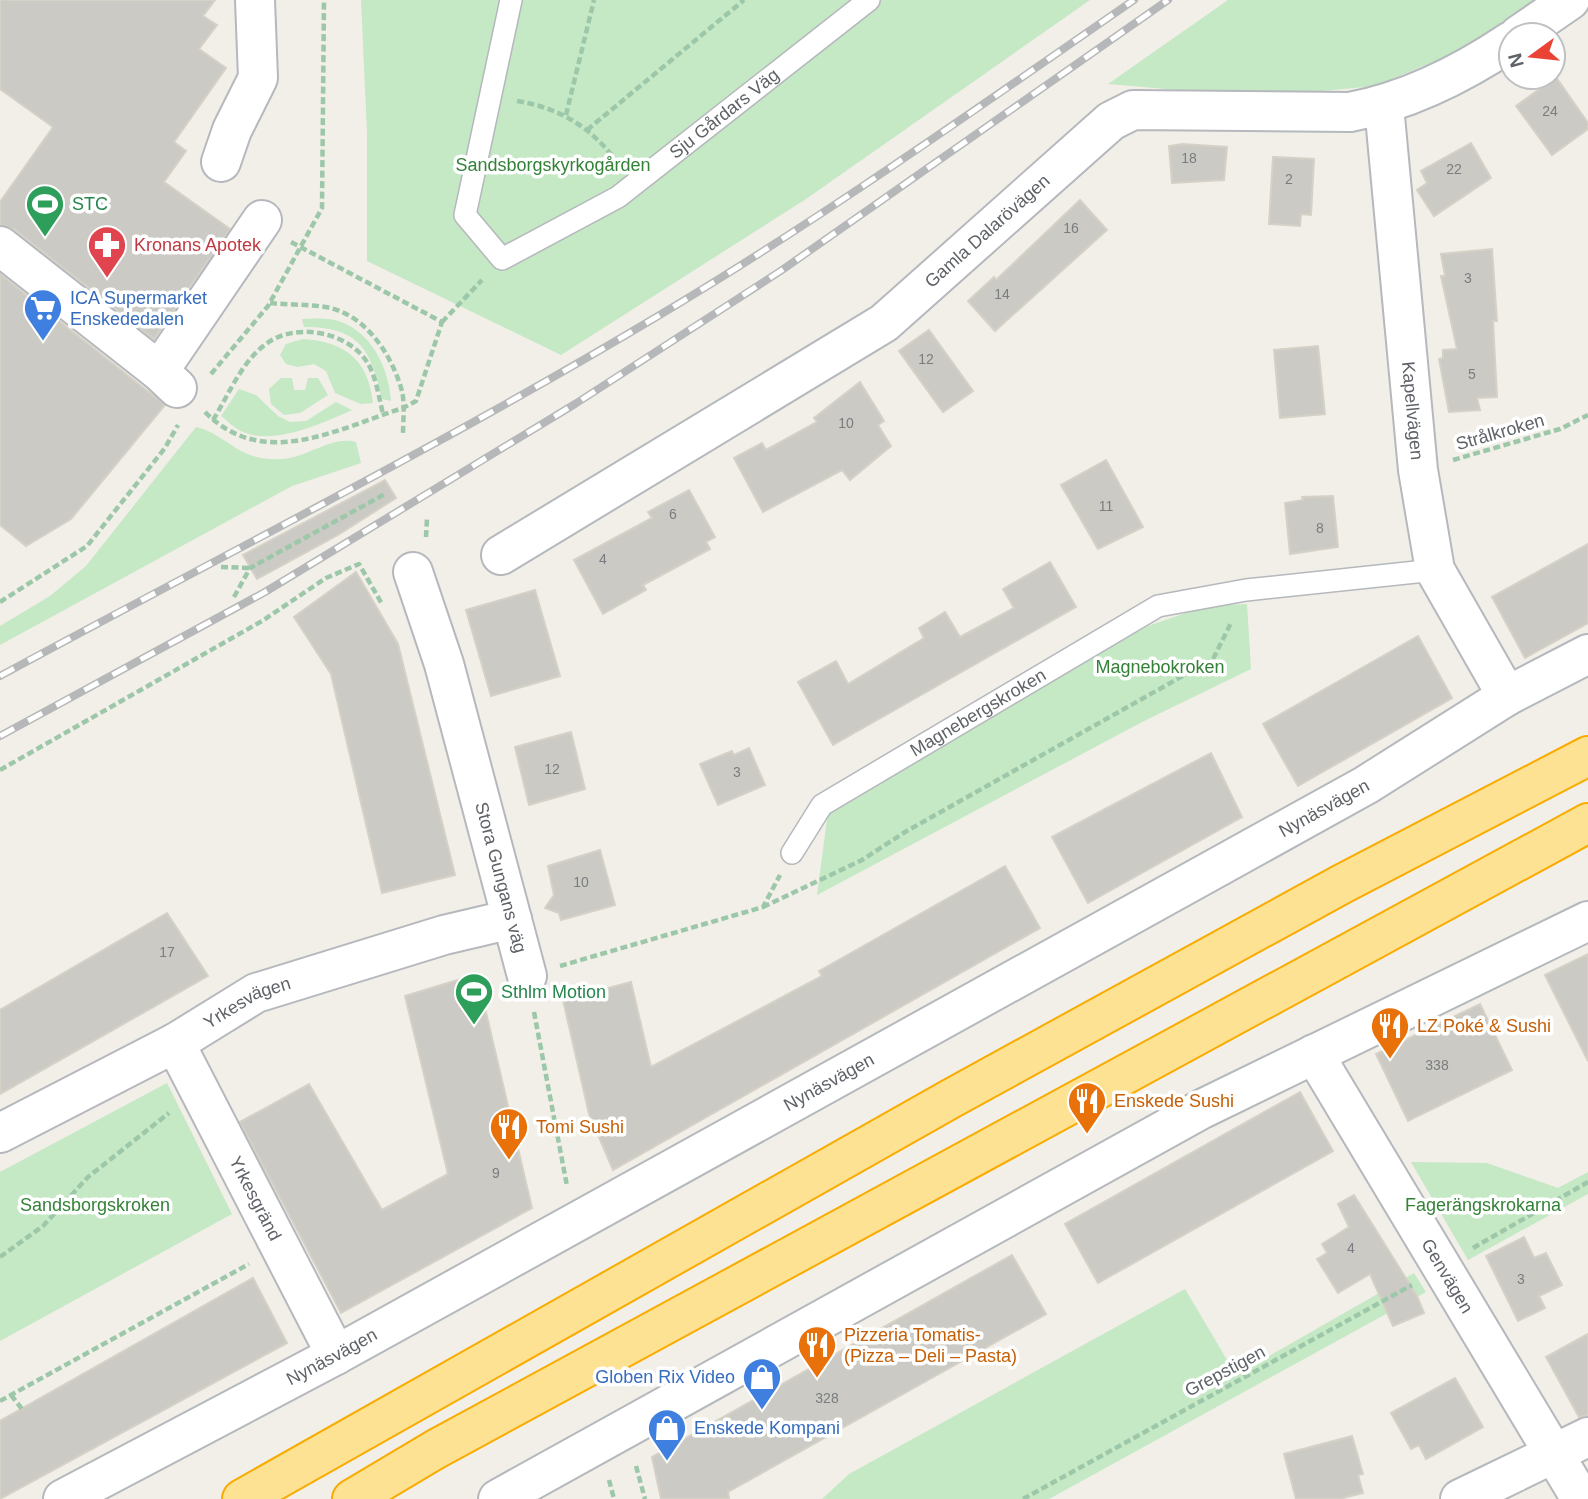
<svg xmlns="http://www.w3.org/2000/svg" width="1588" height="1499" viewBox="0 0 1588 1499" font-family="Helvetica,sans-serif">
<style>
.green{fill:#c5e8c5}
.building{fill:#cccac5;stroke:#d6d1c6;stroke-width:2}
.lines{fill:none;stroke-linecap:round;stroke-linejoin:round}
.lane-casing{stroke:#b5b8bc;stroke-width:24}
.street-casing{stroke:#b5b8bc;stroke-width:42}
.highway-casing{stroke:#f9ab00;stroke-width:42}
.path{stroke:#9cc7a9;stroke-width:4.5;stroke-dasharray:7 3.5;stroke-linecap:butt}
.lane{stroke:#fff;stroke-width:21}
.street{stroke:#fff;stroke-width:38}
.highway{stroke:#fde293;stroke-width:38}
.rail-casing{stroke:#b6b7b8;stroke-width:8}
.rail{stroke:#fff;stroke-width:5;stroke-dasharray:16;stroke-linecap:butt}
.labels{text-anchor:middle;stroke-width:7;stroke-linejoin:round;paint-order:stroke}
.number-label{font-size:14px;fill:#7a7d7f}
.street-label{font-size:18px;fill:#5f6368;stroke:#fff}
.park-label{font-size:18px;fill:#348238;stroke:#fff}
.leisure-label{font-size:18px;fill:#27864d;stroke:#fff;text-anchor:start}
.health-label{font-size:18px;fill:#be3a42;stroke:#fff;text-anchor:start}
.shop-label{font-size:18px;fill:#366cbe;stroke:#fff;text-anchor:start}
.food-label{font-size:18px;fill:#c56008;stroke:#fff;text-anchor:start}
</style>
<rect width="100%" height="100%" fill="#f1efe8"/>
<g class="green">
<polygon points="361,0 1090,0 806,199 561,355 367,261 367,133"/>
<polygon points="1228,0 1536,0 1457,52 1375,86 1259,97 1108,84"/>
<path d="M302,319C314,319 329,317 341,322C372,333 389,369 391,401L382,399C371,349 359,327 304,327Z"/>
<path d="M303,339C345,342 368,359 373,403L361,404L335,393L326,371L314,364L298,367L286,364L280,355L286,344Z"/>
<polygon points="281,378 292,378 294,390 305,390 308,378 318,378 328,395 300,413 284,415 271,404 269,389"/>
<path d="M239,389L256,395L278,416L290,422L306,421L336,402L352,410C323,423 270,448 239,430C233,427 227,420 221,416Z"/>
<path d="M196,427C229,435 237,462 282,459C306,458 333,435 356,442L361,463L292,486L0,645V626L50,596L86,566Z"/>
<polygon points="1247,604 1251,669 1144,721 817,895 828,812 1013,701 1148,626 1206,606"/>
<polygon points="167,1083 232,1214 0,1341 0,1172"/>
<polygon points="1411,1162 1487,1163 1558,1188 1588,1172 1588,1194 1468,1260"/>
<polygon points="1414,1273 1426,1292 1049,1499 822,1499 849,1474 1185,1289 1236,1375"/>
</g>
<g class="building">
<polygon points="0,0 215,0 203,16 217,25 199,49 226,68 174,142 186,151 164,182 230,229 154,339 14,229 0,225 0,202 53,127 0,89"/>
<polygon points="1556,77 1588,123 1588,129 1552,155 1516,106"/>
<polygon points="1471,143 1491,178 1434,216 1417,190 1427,183 1421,171"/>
<polygon points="1182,144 1227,147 1224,180 1172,183 1169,146"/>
<polygon points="1273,157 1314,159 1311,215 1301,214 1300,226 1269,224"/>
<polygon points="1080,200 1107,230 995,331 968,301 994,277 996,280"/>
<polygon points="1492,249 1497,321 1493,321 1497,397 1477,398 1480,410 1449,412 1439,359 1443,358 1443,350 1457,349 1441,276 1445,276 1441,254"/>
<polygon points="0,274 165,405 71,519 26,546 0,525"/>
<polygon points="929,330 973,391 943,412 899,351"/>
<polygon points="1318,346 1325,414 1280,418 1274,350"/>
<polygon points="860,382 884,421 878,425 891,446 850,480 842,470 763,512 734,458 762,443 766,450 817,422 814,418"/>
<polygon points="1106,460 1143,527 1098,549 1061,485"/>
<polygon points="385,480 396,498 338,535 257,579 243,555"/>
<polygon points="689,490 715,537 706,542 710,549 643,585 646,590 603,614 574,560 652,518 648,512"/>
<polygon points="1333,496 1338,547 1290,554 1285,503 1303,500 1302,497"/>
<polygon points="1588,544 1588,623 1525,658 1492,597"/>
<polygon points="1050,562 1076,607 833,745 798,682 836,661 848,684 924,638 919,628 945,612 960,637 1014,608 1003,589"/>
<polygon points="356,572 398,644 455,875 382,893 331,674 294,617"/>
<polygon points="535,590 560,676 491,696 466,610"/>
<polygon points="1418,636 1452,698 1298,786 1263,724"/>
<polygon points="571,732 585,789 529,805 515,747"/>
<polygon points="749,748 765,785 718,805 700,764 732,751 734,755"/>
<polygon points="1211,753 1242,817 1088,903 1052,837"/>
<polygon points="600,850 615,905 561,920 559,913 545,908 554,895 548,866"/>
<polygon points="1005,866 1040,928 613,1170 589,1114 563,1000 631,982 651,1067 822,976 819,971"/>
<polygon points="167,913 208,976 0,1094 0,1010"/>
<polygon points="1588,954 1588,1061 1545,975"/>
<polygon points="477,974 532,1208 341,1313 240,1122 309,1084 382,1210 448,1174 405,996"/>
<polygon points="1480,1004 1512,1070 1408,1121 1376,1054"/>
<polygon points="1300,1092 1333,1151 1098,1283 1065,1224"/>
<polygon points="1354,1195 1417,1296 1424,1313 1393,1326 1370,1274 1338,1293 1317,1259 1327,1253 1322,1244 1349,1227 1338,1204"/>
<polygon points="1524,1237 1534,1258 1546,1253 1562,1285 1539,1296 1545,1308 1518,1321 1486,1256"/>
<polygon points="1012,1255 1046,1314 728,1492 729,1499 661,1499 652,1457"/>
<polygon points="253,1278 287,1343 0,1499 0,1421"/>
<polygon points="1588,1334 1588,1415 1579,1417 1546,1357"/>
<polygon points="1455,1378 1483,1427 1426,1459 1419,1445 1411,1449 1391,1413"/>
<polygon points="1352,1436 1363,1474 1358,1475 1363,1493 1339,1499 1296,1499 1284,1454"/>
</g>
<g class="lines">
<g class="lane-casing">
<g id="lane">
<path id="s1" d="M511,0L465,215L502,259L618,197L869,0"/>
<path id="s2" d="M792,853L822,805L1158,606L1246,590L1435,570"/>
</g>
</g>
<g class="street-casing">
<g id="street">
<polyline points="1519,35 1570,0"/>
<path id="s3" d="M1384,106L1418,470L1435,570L1507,696"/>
<polyline points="221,162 232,130 258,78 255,0"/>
<polyline points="0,246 159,371 177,388"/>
<polyline points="159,371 262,220"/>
<path id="s4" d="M501,555L884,323L1111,121L1133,110L1350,112C1408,101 1462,74 1511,41"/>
<path id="s5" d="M413,572L444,664L527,976"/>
<path id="s6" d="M175,1043L336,1355"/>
<path id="s7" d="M1314,1054L1581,1499"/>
<path id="s8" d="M0,1133L175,1043L256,993L444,935L512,919"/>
<path id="s9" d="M63,1499L336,1355L1366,785L1507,696L1588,654"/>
<polyline points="498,1499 1202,1109 1588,921"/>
<polyline points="1460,1499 1588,1437"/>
</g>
</g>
<g class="highway-casing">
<g id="highway">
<polyline points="242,1499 952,1098 1342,884 1588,756"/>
<polyline points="352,1499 436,1449 1588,823"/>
</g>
</g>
<g class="path">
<path d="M517,101C560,108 591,127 617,162"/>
<polyline points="566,115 594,0"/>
<polyline points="587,130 744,0"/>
<polyline points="291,242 442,322"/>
<path d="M270,303C288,305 307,304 325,307C365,313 392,355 402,391C405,404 403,422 403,435"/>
<polyline points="442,322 482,280"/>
<polyline points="211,374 268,306 322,208 324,0"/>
<path d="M205,412C263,471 337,429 403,408L416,401L442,322"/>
<path d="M213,420C228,396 242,361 266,344C295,322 347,331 367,362C376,376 379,398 383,414"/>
<polyline points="1453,460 1560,429 1588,415"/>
<polyline points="426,537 427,518"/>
<polyline points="221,567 250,568"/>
<polyline points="234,597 250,568 385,494"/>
<polyline points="0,602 87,546 165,448 178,425"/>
<polyline points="0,770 262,621 326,578 359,564 382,604"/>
<polyline points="763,907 862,860 905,832 1213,659 1231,623"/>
<polyline points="560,966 763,907 780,875"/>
<polyline points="534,1012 567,1186"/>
<polyline points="1473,1248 1588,1182"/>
<polyline points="0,1257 43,1226 88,1177 169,1113"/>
<polyline points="11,1395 22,1409"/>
<polyline points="0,1401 249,1264"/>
<polyline points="636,1466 645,1499"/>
<polyline points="609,1480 614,1499"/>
<polyline points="1023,1499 1412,1285"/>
</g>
<use href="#lane" class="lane"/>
<use href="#street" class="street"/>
<use href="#highway" class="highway"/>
<g class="rail-casing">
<g id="rail">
<path d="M0,676C218,558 440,446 653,319C818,221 976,109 1134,0"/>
<polyline points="0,736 265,592 575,404 782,270 1168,0"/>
</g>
</g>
<use href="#rail" class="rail"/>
</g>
<defs>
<g id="stadium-pin" transform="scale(2.0125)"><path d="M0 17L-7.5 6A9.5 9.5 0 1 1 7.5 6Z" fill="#2e9e5b" stroke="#fff"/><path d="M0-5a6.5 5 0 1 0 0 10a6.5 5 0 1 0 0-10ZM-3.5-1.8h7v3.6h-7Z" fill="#fff"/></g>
<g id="pharmacy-pin" transform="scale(2.0125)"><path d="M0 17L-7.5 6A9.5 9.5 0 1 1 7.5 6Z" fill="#e0444e" stroke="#fff"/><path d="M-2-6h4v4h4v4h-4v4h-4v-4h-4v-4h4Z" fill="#fff"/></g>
<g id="supermarket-pin" transform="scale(2.0125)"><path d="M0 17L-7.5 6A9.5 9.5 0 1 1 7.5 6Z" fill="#3f7fe0" stroke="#fff"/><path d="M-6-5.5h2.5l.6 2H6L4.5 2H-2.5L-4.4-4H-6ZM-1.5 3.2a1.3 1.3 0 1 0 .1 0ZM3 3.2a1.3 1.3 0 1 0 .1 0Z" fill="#fff"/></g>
<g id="restaurant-pin" transform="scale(2.0125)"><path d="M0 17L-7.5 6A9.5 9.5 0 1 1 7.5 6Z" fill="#e8710a" stroke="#fff"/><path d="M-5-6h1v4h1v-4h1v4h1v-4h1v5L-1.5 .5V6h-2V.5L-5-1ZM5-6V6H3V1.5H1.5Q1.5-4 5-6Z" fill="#fff"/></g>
<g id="shop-pin" transform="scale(2.0125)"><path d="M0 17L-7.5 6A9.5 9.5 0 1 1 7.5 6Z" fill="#3f7fe0" stroke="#fff"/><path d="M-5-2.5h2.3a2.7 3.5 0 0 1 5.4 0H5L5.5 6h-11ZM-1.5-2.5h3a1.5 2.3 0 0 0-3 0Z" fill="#fff"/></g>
</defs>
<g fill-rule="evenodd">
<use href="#stadium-pin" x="45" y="204"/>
<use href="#pharmacy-pin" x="107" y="245"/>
<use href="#supermarket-pin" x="43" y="308"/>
<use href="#stadium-pin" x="474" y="992"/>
<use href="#restaurant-pin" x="1390" y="1026"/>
<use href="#restaurant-pin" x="1087" y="1101"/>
<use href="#restaurant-pin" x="509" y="1127"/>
<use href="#restaurant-pin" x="817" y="1345"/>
<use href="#shop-pin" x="762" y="1377"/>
<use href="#shop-pin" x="667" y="1428"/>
</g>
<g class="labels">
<g class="number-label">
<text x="1550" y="116">24</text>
<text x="1189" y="163">18</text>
<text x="1454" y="174">22</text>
<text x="1289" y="184">2</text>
<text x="1071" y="233">16</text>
<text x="1468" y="283">3</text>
<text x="1002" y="299">14</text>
<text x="926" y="364">12</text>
<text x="1472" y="379">5</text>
<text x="846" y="428">10</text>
<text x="1106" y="511">11</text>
<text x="673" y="519">6</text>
<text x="1320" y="533">8</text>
<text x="603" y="564">4</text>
<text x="552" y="774">12</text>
<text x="737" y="777">3</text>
<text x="581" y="887">10</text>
<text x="167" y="957">17</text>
<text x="1437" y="1070">338</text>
<text x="496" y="1178">9</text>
<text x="1351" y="1253">4</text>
<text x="1521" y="1284">3</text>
<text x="827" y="1403">328</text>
</g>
<g class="street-label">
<text dy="6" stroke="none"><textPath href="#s1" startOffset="544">Sju Gårdars Väg</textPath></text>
<text dy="6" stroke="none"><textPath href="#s4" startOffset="586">Gamla Dalarövägen</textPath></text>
<text dy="6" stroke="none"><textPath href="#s3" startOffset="306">Kapellvägen</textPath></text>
<text transform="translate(1500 432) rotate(-16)" y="6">Strålkroken</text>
<text dy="6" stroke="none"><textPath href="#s2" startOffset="238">Magnebergskroken</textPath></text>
<text dy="6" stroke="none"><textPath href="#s9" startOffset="1438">Nynäsvägen</textPath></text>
<text dy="6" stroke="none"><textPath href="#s5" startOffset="318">Stora Gungans väg</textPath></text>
<text dy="6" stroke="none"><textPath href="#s8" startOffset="280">Yrkesvägen</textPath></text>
<text dy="6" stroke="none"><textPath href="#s9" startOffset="872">Nynäsvägen</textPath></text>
<text dy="6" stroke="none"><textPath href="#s6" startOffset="175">Yrkesgränd</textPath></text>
<text dy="6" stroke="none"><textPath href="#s7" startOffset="259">Genvägen</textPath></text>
<text dy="6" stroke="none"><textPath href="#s9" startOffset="304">Nynäsvägen</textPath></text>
<text transform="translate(1225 1371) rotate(-28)" y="6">Grepstigen</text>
</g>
<g class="park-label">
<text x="553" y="171">Sandsborgskyrkogården</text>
<text x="1160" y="673">Magnebokroken</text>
<text x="95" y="1211">Sandsborgskroken</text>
<text x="1483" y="1211">Fagerängskrokarna</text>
</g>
<g class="leisure-label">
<text x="72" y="210">STC</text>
<text x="501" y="998">Sthlm Motion</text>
</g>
<g class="health-label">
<text x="134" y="251">Kronans Apotek</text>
</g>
<g class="shop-label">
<text x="70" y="304">ICA Supermarket<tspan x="70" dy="21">Enskededalen</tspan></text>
<text x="735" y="1383" text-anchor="end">Globen Rix Video</text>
<text x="694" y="1434">Enskede Kompani</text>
</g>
<g class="food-label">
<text x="1417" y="1032">LZ Poké &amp; Sushi</text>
<text x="1114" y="1107">Enskede Sushi</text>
<text x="536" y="1133">Tomi Sushi</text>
<text x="844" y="1341">Pizzeria Tomatis-<tspan x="844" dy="21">(Pizza – Deli – Pasta)</tspan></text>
</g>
</g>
<g transform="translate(1532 56) rotate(255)"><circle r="33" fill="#ffffff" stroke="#bfc1c3" stroke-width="2"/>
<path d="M0-5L12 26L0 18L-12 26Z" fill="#ea4335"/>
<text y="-10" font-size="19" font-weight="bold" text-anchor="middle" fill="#5f6368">N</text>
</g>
</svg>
